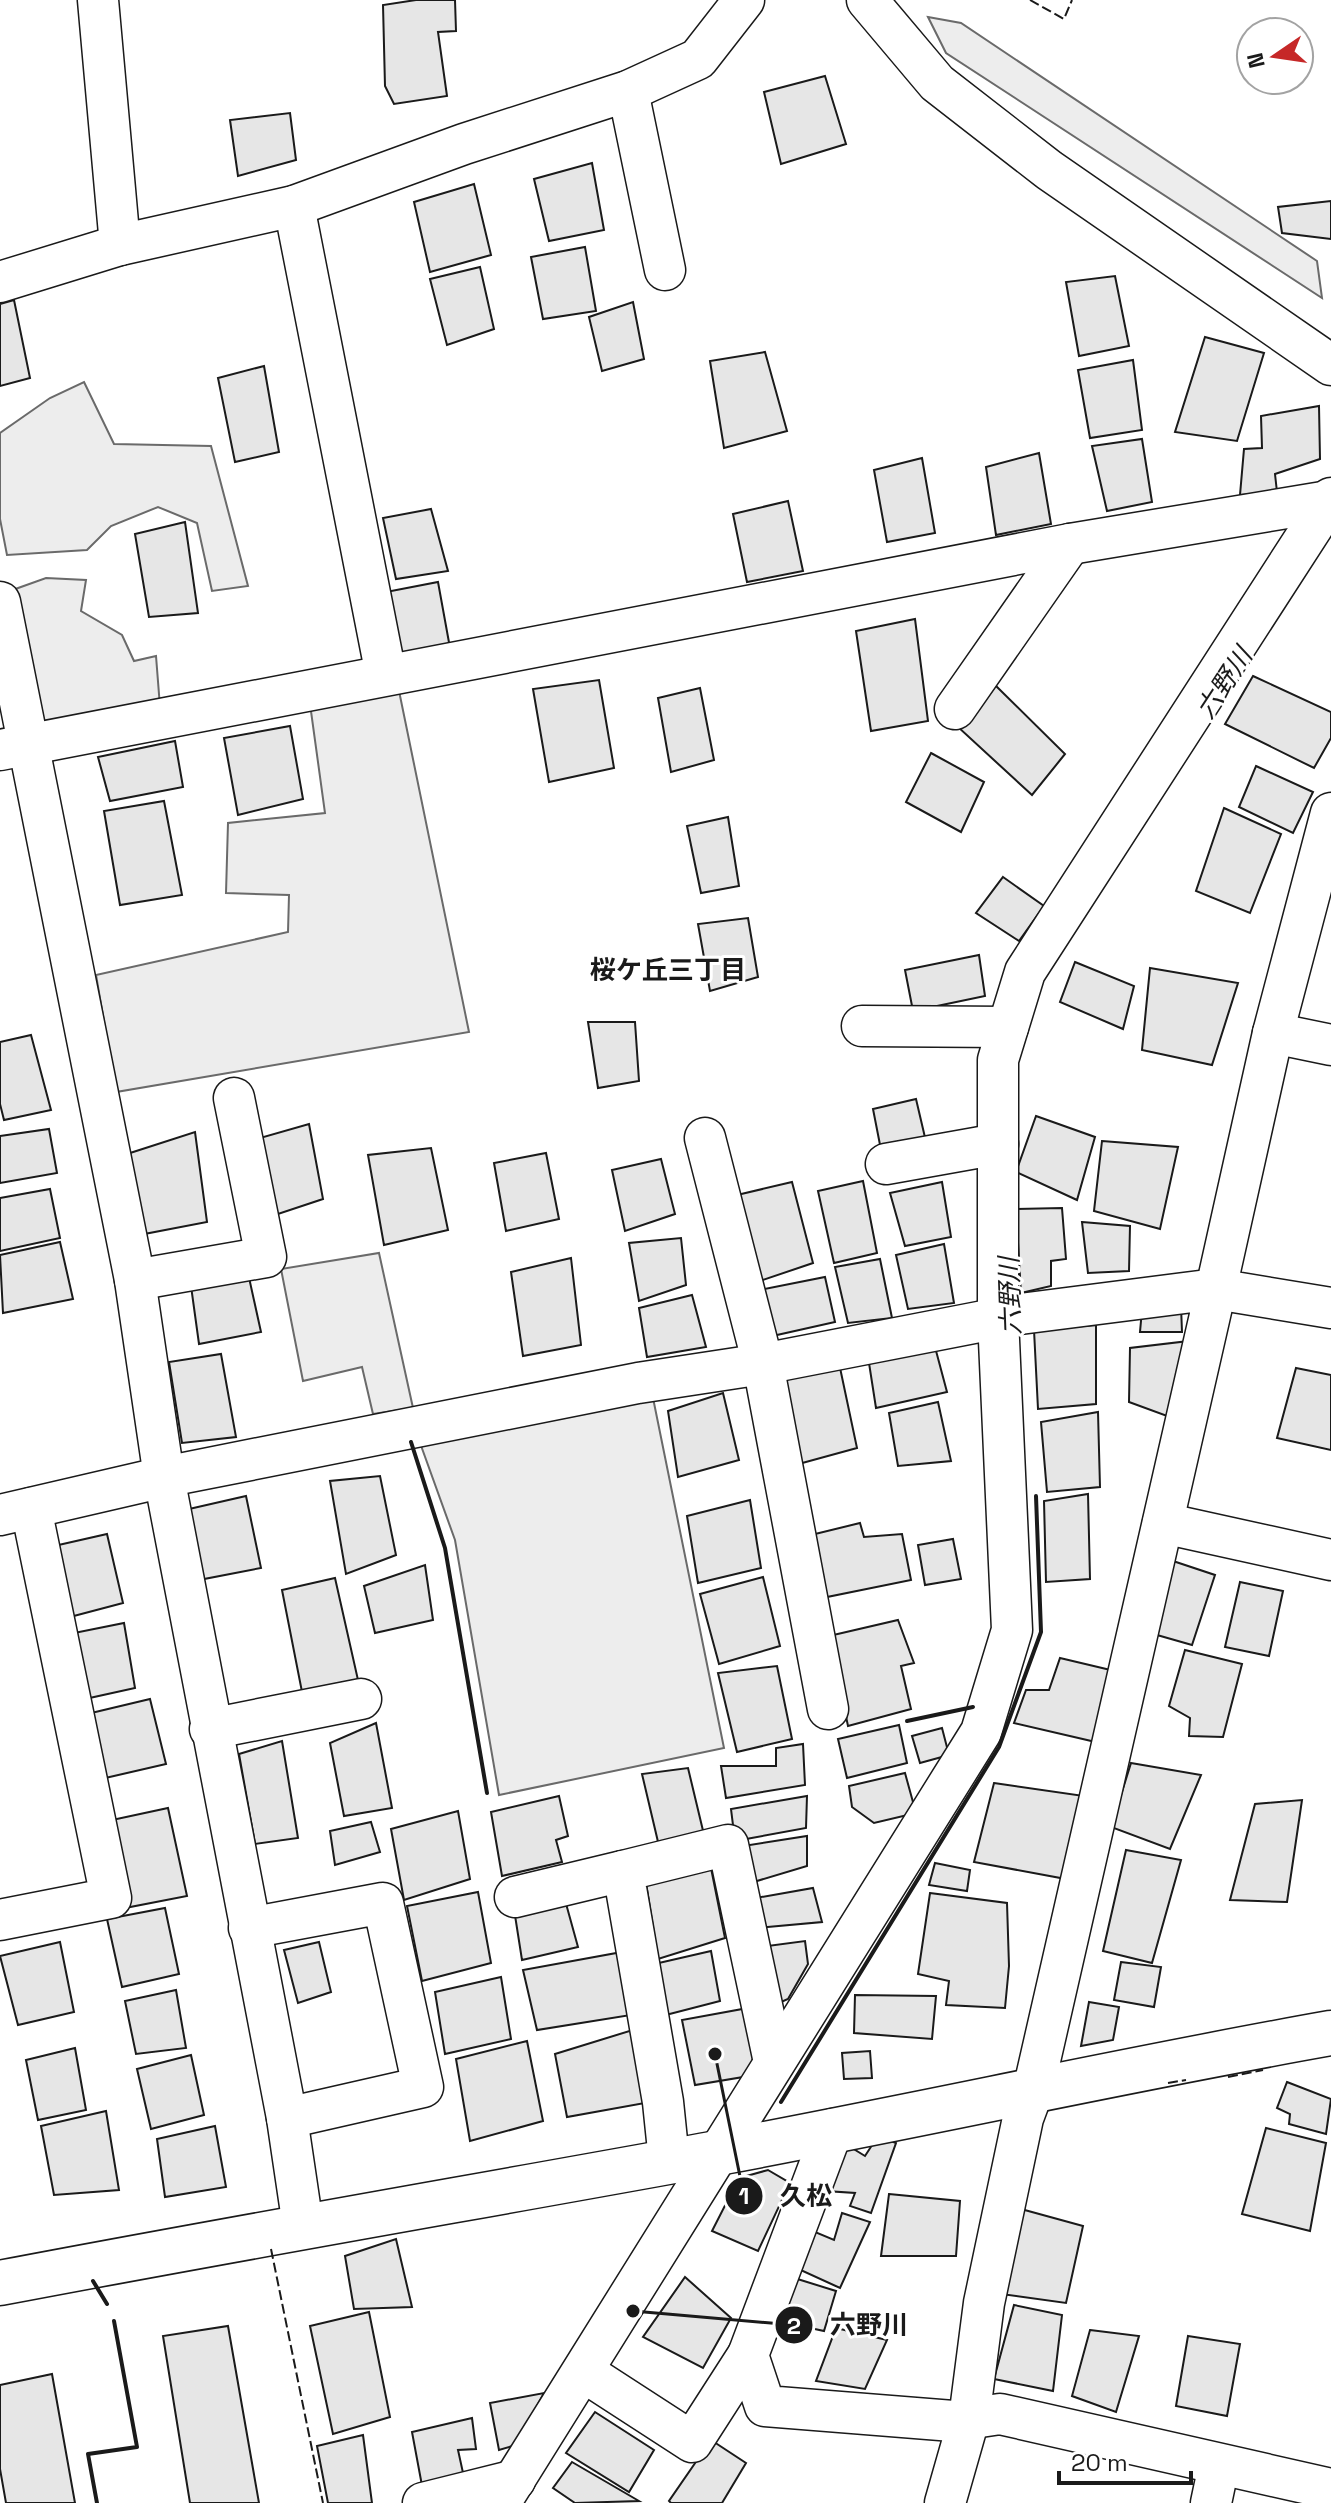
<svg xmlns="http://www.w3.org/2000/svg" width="1331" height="2503" viewBox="0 0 1331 2503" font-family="'Space Grotesk','Noto Sans JP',sans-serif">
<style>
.green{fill:#ededed;stroke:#6a6a6a;stroke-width:2}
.building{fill:#e6e6e6;stroke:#1a1a1a;stroke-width:2}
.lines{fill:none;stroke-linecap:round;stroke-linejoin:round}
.street-casing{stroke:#1a1a1a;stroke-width:43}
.secondary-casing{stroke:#1a1a1a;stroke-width:47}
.street{stroke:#fff;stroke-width:40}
.secondary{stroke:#fff;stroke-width:44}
.fence{stroke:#1a1a1a;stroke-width:2;stroke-dasharray:10 4;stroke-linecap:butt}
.wall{stroke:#1a1a1a;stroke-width:4}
.labels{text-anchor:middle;stroke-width:6;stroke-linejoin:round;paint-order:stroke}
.water-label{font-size:26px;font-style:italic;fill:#1a1a1a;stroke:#fff}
.neighbourhood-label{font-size:26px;font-weight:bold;fill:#1a1a1a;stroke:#fff}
.leader{fill:none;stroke:#1a1a1a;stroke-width:3}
.callout-dot{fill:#1a1a1a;stroke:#fff;stroke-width:3}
.mark-label{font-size:24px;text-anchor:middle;font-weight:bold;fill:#fff}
.callout-label{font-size:26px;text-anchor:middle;font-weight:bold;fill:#1a1a1a;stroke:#fff;stroke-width:6;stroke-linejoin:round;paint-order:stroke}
</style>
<rect width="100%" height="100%" fill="#fff"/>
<g class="green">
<polygon points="928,17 961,23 1317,261 1322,298 946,53"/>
<polygon points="84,382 114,444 211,446 248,586 212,591 197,523 158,507 111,526 87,550 7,555 0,519 0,433 50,398"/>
<polygon points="46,578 86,580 81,611 122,635 134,661 156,656 160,707 41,725 7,592"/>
<polygon points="398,686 469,1032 116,1092 96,975 288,932 289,895 226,893 228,823 325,813 310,704"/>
<polygon points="379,1253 413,1408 373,1414 362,1367 303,1381 281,1269"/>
<polygon points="652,1393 724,1748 499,1795 455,1540 419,1440"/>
</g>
<g class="building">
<polygon points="416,0 455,0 456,31 438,32 447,96 394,104 385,86 383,5"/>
<polygon points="825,76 846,144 781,164 764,92"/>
<polygon points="290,113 296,160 238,176 230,120"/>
<polygon points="592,163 604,230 549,241 534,179"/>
<polygon points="474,184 491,255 430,272 414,202"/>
<polygon points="1331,201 1331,239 1282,233 1278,207"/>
<polygon points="585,247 596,311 543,319 531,257"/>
<polygon points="480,267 494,329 447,345 430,279"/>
<polygon points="1115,276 1129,346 1079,356 1066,282"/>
<polygon points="14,300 30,378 0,386 0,304"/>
<polygon points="633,302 644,359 602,371 589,317"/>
<polygon points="1205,337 1264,353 1237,441 1175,432"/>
<polygon points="765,352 787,431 724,448 710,361"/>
<polygon points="1133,360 1142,430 1090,438 1078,370"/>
<polygon points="264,366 279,452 235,462 218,378"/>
<polygon points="1319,406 1320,459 1275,474 1277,492 1240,495 1244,449 1262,448 1261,416"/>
<polygon points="1142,439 1152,502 1107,511 1092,446"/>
<polygon points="1039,453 1051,524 996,535 986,467"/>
<polygon points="922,458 935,533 887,542 874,470"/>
<polygon points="788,501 803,571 747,582 733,514"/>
<polygon points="431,509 448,571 396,579 383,518"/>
<polygon points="185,522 198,613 149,617 135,534"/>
<polygon points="438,582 450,648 400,654 386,592"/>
<polygon points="915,619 928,721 871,731 856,631"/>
<polygon points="1253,676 1331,712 1331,738 1314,768 1225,724"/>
<polygon points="599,680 614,768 549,782 533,689"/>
<polygon points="993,683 1065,754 1032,795 958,727"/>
<polygon points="700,688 714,760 671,772 658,698"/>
<polygon points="290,726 303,799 238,815 224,738"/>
<polygon points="175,741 183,787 110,801 98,757"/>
<polygon points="931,753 984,782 961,832 906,802"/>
<polygon points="1256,766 1313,792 1293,833 1239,807"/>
<polygon points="164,801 182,895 120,905 104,811"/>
<polygon points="1224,808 1281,834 1250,913 1196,891"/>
<polygon points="728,817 739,886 701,893 687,826"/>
<polygon points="1003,877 1044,906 1019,941 976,913"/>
<polygon points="748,918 758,977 710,991 698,924"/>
<polygon points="979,955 985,996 913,1011 905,970"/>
<polygon points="1075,962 1134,986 1123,1029 1060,1002"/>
<polygon points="1150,968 1238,983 1212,1065 1142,1050"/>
<polygon points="588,1022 635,1022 639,1081 598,1088"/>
<polygon points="31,1035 51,1110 4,1120 0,1104 0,1042"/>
<polygon points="916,1099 927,1146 882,1155 873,1109"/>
<polygon points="1036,1116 1095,1137 1077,1200 1016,1172"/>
<polygon points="309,1124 323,1199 269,1217 253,1140"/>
<polygon points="49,1129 57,1173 0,1183 0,1136"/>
<polygon points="195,1132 207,1222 139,1235 127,1154"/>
<polygon points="1102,1141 1178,1147 1160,1229 1094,1211"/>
<polygon points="431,1148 448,1230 384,1245 368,1155"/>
<polygon points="546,1153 559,1219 506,1231 494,1163"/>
<polygon points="661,1159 675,1214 625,1231 612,1170"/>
<polygon points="863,1181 877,1253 834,1263 818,1191"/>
<polygon points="792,1182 813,1263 757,1282 737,1195"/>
<polygon points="942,1182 951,1237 905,1246 890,1193"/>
<polygon points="50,1189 60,1238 0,1251 0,1198"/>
<polygon points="1062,1208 1066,1259 1051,1261 1051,1286 1021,1293 1016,1209"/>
<polygon points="1082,1222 1130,1226 1129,1271 1088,1273"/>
<polygon points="681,1238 686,1285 639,1301 629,1243"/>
<polygon points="60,1242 73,1299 3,1313 0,1255"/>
<polygon points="944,1244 954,1303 908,1309 896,1255"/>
<polygon points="571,1258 581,1345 523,1356 511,1272"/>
<polygon points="880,1259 892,1318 848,1323 835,1267"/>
<polygon points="248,1273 261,1332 199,1344 191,1286"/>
<polygon points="825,1277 835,1322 768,1337 759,1290"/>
<polygon points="692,1295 706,1347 647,1357 639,1308"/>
<polygon points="1181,1306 1182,1332 1140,1332 1142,1310"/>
<polygon points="1096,1325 1096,1404 1038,1409 1034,1330"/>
<polygon points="1189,1341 1167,1416 1129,1402 1130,1348"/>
<polygon points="935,1347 947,1392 876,1408 869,1363"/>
<polygon points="221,1354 236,1437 182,1443 169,1362"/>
<polygon points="839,1363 857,1448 795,1465 778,1378"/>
<polygon points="1296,1368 1331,1375 1331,1450 1277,1438"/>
<polygon points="723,1393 739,1460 678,1477 668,1411"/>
<polygon points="938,1402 951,1461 898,1466 889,1413"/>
<polygon points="1098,1412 1100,1487 1047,1492 1041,1422"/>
<polygon points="380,1476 396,1555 346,1574 330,1481"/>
<polygon points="1088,1494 1090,1579 1046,1582 1044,1501"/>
<polygon points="246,1496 261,1568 204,1579 189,1509"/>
<polygon points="750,1500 761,1568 698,1583 687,1516"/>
<polygon points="860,1523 864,1537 902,1534 911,1580 827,1597 815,1534"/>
<polygon points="107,1534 123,1603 70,1617 54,1546"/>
<polygon points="953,1539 961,1579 925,1585 918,1545"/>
<polygon points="1167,1559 1215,1575 1192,1645 1150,1633"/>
<polygon points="425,1565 433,1620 375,1633 364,1586"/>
<polygon points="763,1577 780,1646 719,1664 700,1594"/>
<polygon points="335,1578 358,1680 303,1697 282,1590"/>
<polygon points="1240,1582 1283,1591 1269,1656 1225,1647"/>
<polygon points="898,1620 914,1663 901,1666 911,1709 848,1726 829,1636"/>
<polygon points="124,1623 135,1688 85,1699 74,1633"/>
<polygon points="1185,1650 1242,1664 1223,1737 1189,1736 1190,1718 1169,1706"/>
<polygon points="1060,1658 1119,1672 1100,1743 1014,1723 1026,1690 1049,1690"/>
<polygon points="777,1666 792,1739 737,1752 718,1673"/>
<polygon points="150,1699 166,1764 101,1779 87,1714"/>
<polygon points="376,1723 392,1808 344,1816 330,1743"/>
<polygon points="899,1725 907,1763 847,1778 838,1739"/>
<polygon points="942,1728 949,1755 920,1763 912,1736"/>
<polygon points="282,1741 298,1838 255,1844 239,1754"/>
<polygon points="803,1744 805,1785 726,1798 721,1766 776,1766 776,1748"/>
<polygon points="1131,1763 1201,1775 1170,1849 1111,1827"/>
<polygon points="688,1768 705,1839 659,1846 642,1774"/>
<polygon points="905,1773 916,1813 874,1823 852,1807 849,1786"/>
<polygon points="994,1783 1084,1796 1066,1879 974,1862"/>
<polygon points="559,1796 568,1836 556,1840 562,1862 502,1876 491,1812"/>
<polygon points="807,1796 806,1828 735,1841 731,1809"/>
<polygon points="1302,1800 1287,1902 1230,1900 1255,1804"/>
<polygon points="168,1808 187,1896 125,1908 112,1820"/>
<polygon points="458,1811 470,1879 404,1900 391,1829"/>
<polygon points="371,1822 380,1852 335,1865 330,1831"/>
<polygon points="807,1836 807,1866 747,1884 737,1847"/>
<polygon points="1126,1850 1181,1860 1152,1963 1103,1951"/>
<polygon points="935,1863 970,1870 967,1891 929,1885"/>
<polygon points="711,1868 725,1938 658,1959 646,1883"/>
<polygon points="813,1888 822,1922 757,1928 750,1899"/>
<polygon points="478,1892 491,1963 422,1981 407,1906"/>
<polygon points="930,1893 1007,1903 1009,1966 1005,2008 946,2005 949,1981 918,1974"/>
<polygon points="565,1900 578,1947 522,1960 514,1909"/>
<polygon points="165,1908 179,1974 122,1987 107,1919"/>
<polygon points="805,1941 808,1964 788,1999 772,2006 760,1947"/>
<polygon points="60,1942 74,2012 18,2025 0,1956"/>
<polygon points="319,1942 331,1992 298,2003 284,1950"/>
<polygon points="711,1951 720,2001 658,2017 650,1965"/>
<polygon points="622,1952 631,2015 537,2030 523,1970"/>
<polygon points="1121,1962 1161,1967 1154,2007 1114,2000"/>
<polygon points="501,1977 511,2039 445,2054 435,1992"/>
<polygon points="176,1990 186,2048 136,2054 125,2001"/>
<polygon points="855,1995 936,1996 932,2039 854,2033"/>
<polygon points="1089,2002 1119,2007 1113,2040 1081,2046"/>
<polygon points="748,2008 758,2054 743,2077 695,2085 682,2020"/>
<polygon points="636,2029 645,2103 567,2117 555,2054"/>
<polygon points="527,2041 543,2121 470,2141 456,2059"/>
<polygon points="75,2048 86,2110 38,2120 26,2060"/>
<polygon points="870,2051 872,2078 844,2079 842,2053"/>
<polygon points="191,2055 204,2115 151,2129 137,2069"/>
<polygon points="1287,2082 1331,2099 1326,2134 1289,2124 1290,2114 1277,2108"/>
<polygon points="106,2111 119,2190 54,2195 41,2126"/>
<polygon points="215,2126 226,2187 165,2197 157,2139"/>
<polygon points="1266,2128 1326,2143 1310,2231 1242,2214"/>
<polygon points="878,2136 896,2143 871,2213 850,2206 855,2193 826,2191 847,2145 865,2156"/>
<polygon points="768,2170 790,2183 758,2251 712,2231 739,2178"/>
<polygon points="889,2194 960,2201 956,2256 881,2256"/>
<polygon points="1021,2209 1083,2226 1066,2303 1001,2294"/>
<polygon points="842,2213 870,2222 840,2288 794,2267 808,2229 834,2240"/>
<polygon points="396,2239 412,2307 354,2309 345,2256"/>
<polygon points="685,2277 731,2318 703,2368 643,2337"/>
<polygon points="791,2277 836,2291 824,2331 774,2320"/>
<polygon points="1014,2305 1062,2315 1053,2391 994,2379"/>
<polygon points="369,2312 390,2417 333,2434 310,2326"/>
<polygon points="228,2326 259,2503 190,2503 163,2336"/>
<polygon points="836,2328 887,2340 865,2389 816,2381"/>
<polygon points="1090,2330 1139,2336 1116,2412 1072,2396"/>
<polygon points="1188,2336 1240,2344 1227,2416 1176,2406"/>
<polygon points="52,2374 75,2503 6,2503 0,2469 0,2385"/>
<polygon points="544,2393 516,2445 499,2450 490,2403"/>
<polygon points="595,2412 654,2450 629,2492 566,2453"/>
<polygon points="472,2418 476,2449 458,2450 465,2482 423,2491 412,2432"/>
<polygon points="363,2435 372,2503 328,2503 317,2446"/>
<polygon points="711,2440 746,2463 722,2503 671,2503 669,2501"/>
<polygon points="572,2462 639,2501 575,2503 553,2488"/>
</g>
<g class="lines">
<g class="street-casing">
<g id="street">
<polyline points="98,0 120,245"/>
<polyline points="867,0 937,83 1049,170 1331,365"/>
<polyline points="628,91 665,270"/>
<polyline points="294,206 386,675"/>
<polyline points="0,282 120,245 294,206 464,144 628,91 698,59 744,0"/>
<polyline points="0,602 135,1280 164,1477 287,2118 303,2226"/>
<polyline points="955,709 1070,544"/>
<polyline points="0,750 1070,544 1329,501"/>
<polyline points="1331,813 1273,1033 1216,1289 1331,1308"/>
<polyline points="862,1026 1008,1027"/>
<polyline points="1273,1033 1331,1045"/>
<polyline points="705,1138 763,1364 828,1709"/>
<polyline points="886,1164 998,1144"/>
<polyline points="135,1280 266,1257 234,1098"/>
<polyline points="0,1515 164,1477 638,1383 763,1364 1020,1314 1216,1289 1033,2091 1023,2118 984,2303 969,2419 945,2503"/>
<polyline points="1163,1523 1331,1560"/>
<polyline points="210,1729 361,1699"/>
<polyline points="515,1897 623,1871"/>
<polyline points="0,1920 111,1898 31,1508"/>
<polyline points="249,1928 383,1903 423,2087 287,2118"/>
<polyline points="833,2129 748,2355 765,2406 953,2421 1000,2414 1331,2489"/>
<polyline points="669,2160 663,2102 623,1871 728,1845 774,2062"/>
<polyline points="584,2372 692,2442 748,2355"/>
<polyline points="423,2503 515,2480"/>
<polyline points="500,2503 981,1732 1012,1630 998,1318 998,1060 1025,972 1331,498"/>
<polyline points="1211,2503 1219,2465"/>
</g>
</g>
<g class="secondary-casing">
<path id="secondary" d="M0,2283C241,2237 482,2196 723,2152C927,2114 1127,2069 1331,2033"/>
</g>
<use href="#street" class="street"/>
<use href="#secondary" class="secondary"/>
<g class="fence">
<polyline points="1030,0 1064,19 1072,0"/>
<polyline points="1228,2077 1263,2070"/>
<polyline points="1168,2083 1186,2080"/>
<polyline points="271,2249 323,2503"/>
</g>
<g class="wall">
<polyline points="411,1442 445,1548 487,1793"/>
<polyline points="907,1721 973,1707"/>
<polyline points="781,2102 999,1747 1041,1632 1036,1496"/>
<polyline points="93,2281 107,2304"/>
<polyline points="97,2503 88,2454 137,2447 114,2321"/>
</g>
</g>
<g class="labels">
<g class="water-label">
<text transform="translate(1224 683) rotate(-57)" y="9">六野川</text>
<text transform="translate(1010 1296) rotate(-92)" y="9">六野川</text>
</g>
<g class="neighbourhood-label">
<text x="668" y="979">桜ケ丘三丁目</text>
</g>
</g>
<path class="leader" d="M715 2054L744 2196M633 2311L794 2325"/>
<g class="callout-dot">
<circle cx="715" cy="2054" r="8"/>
<circle cx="633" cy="2311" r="8"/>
<circle cx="744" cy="2196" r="20"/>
<circle cx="794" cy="2325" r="20"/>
</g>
<g class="mark-label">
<text x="744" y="2204">1</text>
<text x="794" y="2334">2</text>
</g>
<g class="callout-label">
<text x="806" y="2205">久松</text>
<text x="869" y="2334">六野川</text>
</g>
<g transform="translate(1275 56) rotate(257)"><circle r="38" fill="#ffffff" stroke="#a3a3a3" stroke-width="2"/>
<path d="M0-6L14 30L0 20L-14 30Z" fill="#c62828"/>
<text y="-12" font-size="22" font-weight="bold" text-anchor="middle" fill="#1a1a1a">N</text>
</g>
<path d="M1059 2471v12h132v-12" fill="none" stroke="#1a1a1a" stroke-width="4"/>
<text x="1071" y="2471" font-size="24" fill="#1a1a1a" stroke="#ffffff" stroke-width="6" paint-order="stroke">20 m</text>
</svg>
